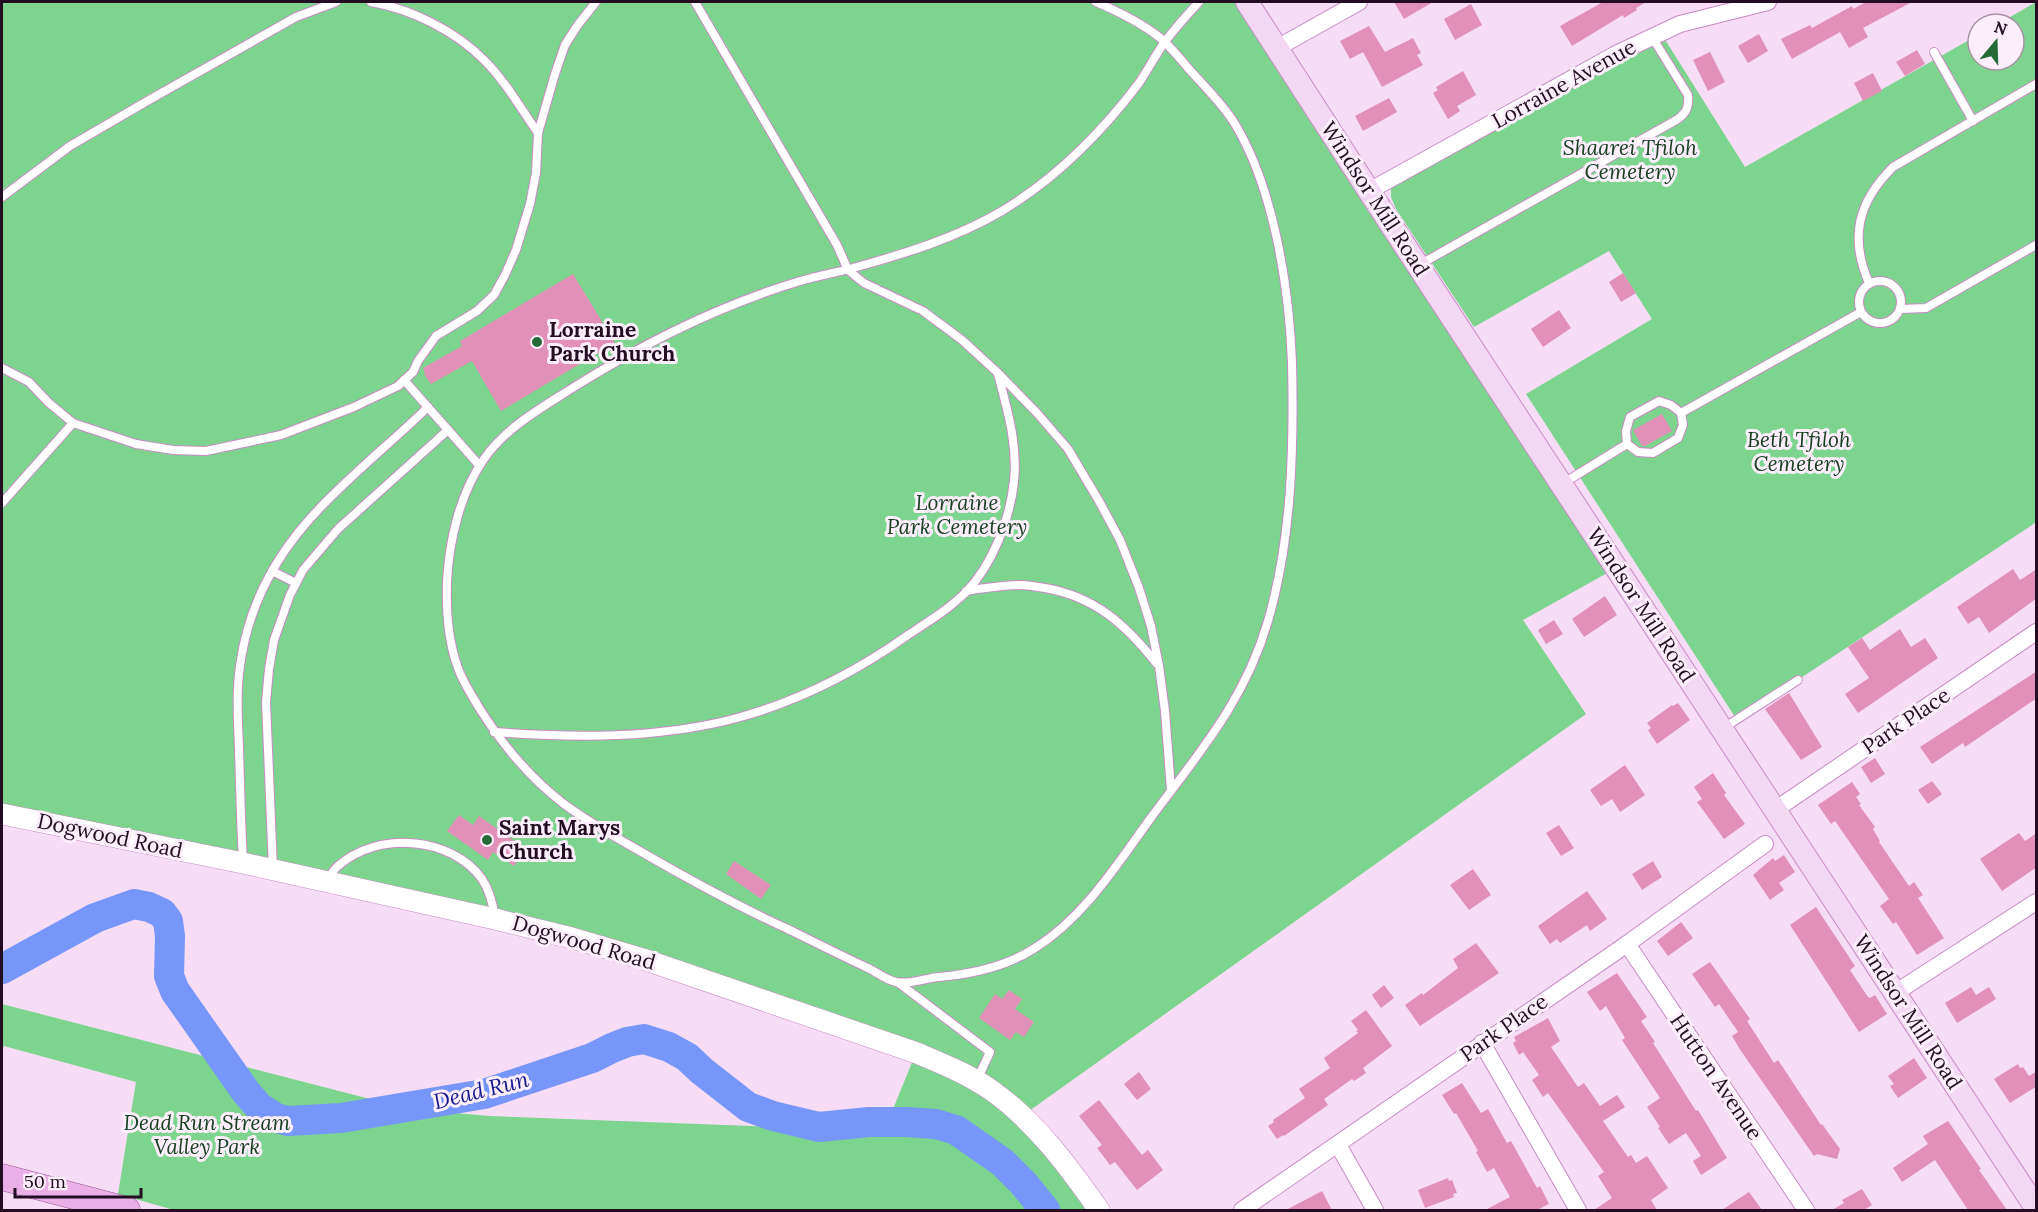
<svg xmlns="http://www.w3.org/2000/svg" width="2038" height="1212" viewBox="0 0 2038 1212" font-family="Lora,serif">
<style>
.green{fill:#7dd48e}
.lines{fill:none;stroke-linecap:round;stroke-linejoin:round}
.river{stroke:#7796fa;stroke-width:30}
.building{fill:#e190b8}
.service-casing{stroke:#c98ac5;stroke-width:10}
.minor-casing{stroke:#c98ac5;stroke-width:18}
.tertiary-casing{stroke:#c98ac5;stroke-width:22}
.secondary-casing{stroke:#c98ac5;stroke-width:24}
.primary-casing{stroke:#9a5497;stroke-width:27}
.service{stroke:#fff;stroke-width:8}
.minor{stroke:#fff;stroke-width:16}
.tertiary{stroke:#fff;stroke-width:21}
.secondary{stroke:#f4d7f3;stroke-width:22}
.primary{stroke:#e9afe6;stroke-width:26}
.poi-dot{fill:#256b37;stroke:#fceefb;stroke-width:2}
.labels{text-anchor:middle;stroke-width:6;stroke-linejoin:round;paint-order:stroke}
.street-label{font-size:21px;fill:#240c23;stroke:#fceefb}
.park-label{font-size:21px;font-style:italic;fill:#174121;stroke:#fceefb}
.poi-label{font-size:21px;font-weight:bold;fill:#240c23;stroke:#fceefb;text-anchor:start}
.water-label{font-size:22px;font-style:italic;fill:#151a8d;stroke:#fceefb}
</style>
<rect width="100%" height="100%" fill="#f7dcf5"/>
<g class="green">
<polygon points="2,2 1236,2 1609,572 1523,620 1586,714 1029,1111 997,1084 645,950 2,804"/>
<polygon points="2036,2 2036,524 2035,523 1737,720 1526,394 1652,319 1609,251 1474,327 1396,209 1391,197 1391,187 1617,60 1664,38 1745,167 1978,35 1978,60 2014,60 2014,24 1998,24"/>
<path d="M2,1004L370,1099L422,1110L489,1116L884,1131L913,1060C936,1071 962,1081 984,1094C1022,1117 1061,1175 1088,1210H174L118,1194L136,1082L4,1046L2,1050Z"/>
</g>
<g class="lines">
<polyline class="river" points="2,969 95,918 134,904 149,907 162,913 168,921 170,936 169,976 175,991 246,1092 259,1107 276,1118 288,1121 341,1118 484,1094 592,1058 612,1048 627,1042 644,1039 669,1047 687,1057 702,1071 748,1107 773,1116 819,1127 869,1122 906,1122 936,1124 956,1130 1002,1162 1024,1184 1045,1210"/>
</g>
<g class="building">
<polygon points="1394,2 1433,2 1404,19"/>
<polygon points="1603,2 1646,2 1636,8 1637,10 1624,18 1623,15 1572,46 1560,26"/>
<polygon points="1866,2 1912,2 1863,28 1868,37 1849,48 1840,32 1792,59 1781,39 1810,25 1812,28 1852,6 1853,9"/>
<polygon points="1471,4 1482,25 1455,40 1444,19"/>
<polygon points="1369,26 1385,52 1413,38 1421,53 1417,55 1423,65 1382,87 1363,52 1350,59 1340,41"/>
<polygon points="1759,34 1768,51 1748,63 1738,46"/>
<polygon points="1917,50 1925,64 1905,76 1896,62"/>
<polygon points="1710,52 1725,82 1708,91 1693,60"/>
<polygon points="1463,71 1476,95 1457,106 1460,111 1448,119 1433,93 1438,90 1436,87"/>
<polygon points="1873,73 1882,91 1863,101 1854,83"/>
<polygon points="1389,98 1397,112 1363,131 1355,116"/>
<polygon points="1623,273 1636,293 1621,302 1609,282"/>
<polygon points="573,274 615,343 501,411 472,361 431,384 424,374 425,373 423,368 462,346 460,341"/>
<polygon points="1559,310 1571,328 1543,347 1531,329"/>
<polygon points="1662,414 1672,431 1645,446 1642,446 1633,430"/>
<polygon points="2013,569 2020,580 2037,569 2037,598 1989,633 1979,617 1968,624 1957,607"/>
<polygon points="1605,596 1617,615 1584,637 1572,619"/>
<polygon points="1554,620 1563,634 1546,644 1538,630"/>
<polygon points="1900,629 1911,647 1925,638 1938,658 1858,713 1845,694 1869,678 1848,647 1862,638 1870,650"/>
<polygon points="2037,671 2037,698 1965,747 1963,743 1932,764 1920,747"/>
<polygon points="1789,693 1822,747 1801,760 1765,709"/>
<polygon points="1678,703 1690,720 1657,744 1648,730 1651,728 1647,723 1672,705 1673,706"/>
<polygon points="1875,758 1885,774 1871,783 1861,767"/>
<polygon points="1625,765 1645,795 1620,812 1612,799 1601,806 1590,790"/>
<polygon points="1713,773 1726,793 1724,795 1745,824 1724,839 1697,802 1702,799 1694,787"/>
<polygon points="1932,781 1942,794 1928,804 1918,790"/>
<polygon points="1852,782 1860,794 1856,797 1861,804 1859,805 1875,827 1873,829 1880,841 1879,842 1909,886 1914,882 1923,895 1918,898 1944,938 1917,955 1896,922 1893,924 1880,906 1889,899 1835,821 1831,824 1818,805"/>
<polygon points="459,815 473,825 479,816 526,849 514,866 493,852 488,860 447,831"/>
<polygon points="1559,825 1574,848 1561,856 1546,833"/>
<polygon points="2019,833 2025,841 2037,833 2037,867 2002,891 1980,859"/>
<polygon points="1784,855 1795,872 1779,883 1784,890 1770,900 1753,875 1773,858 1775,861"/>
<polygon points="734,861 771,885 761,899 726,874"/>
<polygon points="1653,861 1662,877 1642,890 1632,874"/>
<polygon points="1473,869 1491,895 1469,910 1450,885"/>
<polygon points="1587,891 1607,919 1590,931 1587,925 1560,943 1557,939 1550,944 1538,926"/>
<polygon points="1816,907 1855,966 1850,970 1868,997 1870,998 1875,995 1887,1014 1859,1032 1790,925"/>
<polygon points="1681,922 1693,938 1668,956 1657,941"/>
<polygon points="1476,943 1499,973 1420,1026 1405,1005 1422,993 1423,995 1458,968 1453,959"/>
<polygon points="1710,962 1750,1019 1747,1021 1774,1063 1778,1060 1821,1125 1822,1124 1840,1149 1837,1159 1817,1154 1814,1156 1741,1051 1732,1036 1738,1032 1719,1004 1715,1007 1692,974"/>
<polygon points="1617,973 1647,1017 1641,1021 1655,1042 1653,1043 1696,1111 1698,1110 1727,1158 1701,1175 1693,1161 1701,1156 1686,1133 1669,1144 1658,1128 1660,1127 1647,1107 1660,1098 1622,1040 1625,1038 1606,1006 1600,1011 1587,992"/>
<polygon points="1384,985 1394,998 1381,1008 1372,995"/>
<polygon points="1971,987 1976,995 1989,987 1996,999 1957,1023 1945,1003"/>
<polygon points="1009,990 1022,999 1015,1009 1034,1022 1024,1037 1016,1032 1010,1040 979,1018 995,994 1002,999"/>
<polygon points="1366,1010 1392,1046 1363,1068 1366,1073 1354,1081 1352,1079 1324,1099 1328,1105 1284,1136 1283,1135 1277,1139 1268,1126 1274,1122 1273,1120 1305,1098 1299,1089 1330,1068 1324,1058 1358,1033 1356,1031 1358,1030 1351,1021"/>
<polygon points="1548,1018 1560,1041 1551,1047 1578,1087 1584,1083 1600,1106 1617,1095 1625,1107 1603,1121 1628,1157 1631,1155 1636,1163 1647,1156 1668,1188 1651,1200 1657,1210 1594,1210 1612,1198 1598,1176 1604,1172 1548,1093 1543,1097 1532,1080 1539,1075 1523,1052 1519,1055 1513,1043 1516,1041 1514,1037"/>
<polygon points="1914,1058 1927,1078 1898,1098 1890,1086 1894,1084 1888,1076"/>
<polygon points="2018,1064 2020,1068 2023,1067 2029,1076 2037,1071 2037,1086 2010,1103 1994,1079"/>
<polygon points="1139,1072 1151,1089 1137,1100 1124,1084"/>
<polygon points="1462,1083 1481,1113 1488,1109 1507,1143 1511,1141 1537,1188 1540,1186 1549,1204 1537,1210 1485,1210 1510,1197 1494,1168 1487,1172 1476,1152 1478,1151 1456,1113 1454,1114 1442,1095"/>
<polygon points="1099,1100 1142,1155 1148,1150 1163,1170 1137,1190 1115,1162 1110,1165 1097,1148 1102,1145 1079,1116"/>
<polygon points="1948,1121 1981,1169 1979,1170 2007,1210 1968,1210 1935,1160 1902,1182 1893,1168 1928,1144 1923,1136"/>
<polygon points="1448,1178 1449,1181 1452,1180 1457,1193 1453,1194 1454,1197 1425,1208 1418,1190"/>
<polygon points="1862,1189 1872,1205 1864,1210 1832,1210 1844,1203 1842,1200"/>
<polygon points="1322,1191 1332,1210 1286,1210"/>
<polygon points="1749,1192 1762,1210 1722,1210"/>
</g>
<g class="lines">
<g class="service-casing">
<g id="service">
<path d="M371,2C412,9 457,32 485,61C506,82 521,109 538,133"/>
<polyline points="695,2 837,245 848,270 864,283 923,311 962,340 998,373 1037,413 1068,449 1099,501 1120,540 1139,588 1151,626 1159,666 1165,711 1171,790"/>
<path d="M1096,2C1117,11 1140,22 1159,37C1170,46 1179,57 1188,68C1205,87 1222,103 1235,124C1274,189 1289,287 1292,362C1294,448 1292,538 1268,621C1245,701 1198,754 1150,819C1117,865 1083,918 1035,948C1006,967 972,974 939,977C926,978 909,985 896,982C887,980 879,974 870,969C844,957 818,944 792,931C739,907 688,879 638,850C613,836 587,821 564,804C530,778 501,743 478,706C471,694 463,682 458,668C448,641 446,611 447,582C449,541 460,493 484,459C506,427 543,407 574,387C644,343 718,306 797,282C815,276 835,273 853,268C904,254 956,238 1002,211C1055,179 1102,132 1139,83C1147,71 1154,58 1162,46C1173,30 1186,16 1199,2"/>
<polyline points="1934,52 1973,121"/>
<polyline points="2,197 70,146 149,100 296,17 336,2"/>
<path d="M1419,265L1678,119C1687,112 1689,107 1688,95L1652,37"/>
<circle cx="1880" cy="302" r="21"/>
<path d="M1869,283C1849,237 1858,202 1893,167L2036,84"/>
<polyline points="1900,309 1926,308 2036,245"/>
<polyline points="2,368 29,382 49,403 73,423 136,444 173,450 206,451 281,435 354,407 398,386 413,372 418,361 436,336 477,311 494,295 505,275 516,250 530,204 536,173 538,133 555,74 565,45 577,26 596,2"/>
<polyline points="404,380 479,465"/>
<polygon points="1659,401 1671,405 1681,413 1683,425 1678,438 1653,453 1638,452 1627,444 1626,431 1630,417"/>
<polyline points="1681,413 1861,312"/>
<polyline points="1562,484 1627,444"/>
<polyline points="2,503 73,423"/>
<polyline points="272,571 296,583"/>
<path d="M966,591C985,588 1003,585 1022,585C1029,585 1037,587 1045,588C1096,597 1126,625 1157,664"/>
<polyline points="1722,729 1798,680"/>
<path d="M494,732C574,738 659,739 737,718C799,701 856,672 908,635C928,622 949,609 966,592C993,564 1010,519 1014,481C1018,444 1007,409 998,374"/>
<path d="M243,862C241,824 240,786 239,748C238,721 236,693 240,666C248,606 277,553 318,510C353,473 392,442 428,407"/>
<polyline points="273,869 266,702 269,669 274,640 290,595 303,570 338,529 448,430"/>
<path d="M326,881C330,876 333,870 338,866C377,831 451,836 482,879C490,891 493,904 495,918"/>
<polyline points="900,984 990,1052 977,1080"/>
</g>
</g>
<g class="minor-casing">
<g id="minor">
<polyline points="1277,48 1359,2"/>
<polyline points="1369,191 1616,54 1680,24 1768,2"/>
<polyline points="1775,810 2036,632"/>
<polyline points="1627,944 1806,1210"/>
<polyline points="1895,993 2036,902"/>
<polyline points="1482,1043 1578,1210"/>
<polyline points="1338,1145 1375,1210"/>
<polyline points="1242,1210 1627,944 1765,844"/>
</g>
</g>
<g class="tertiary-casing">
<path id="tertiary" d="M2,814L243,863L495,919L572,938L643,959L917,1053C943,1064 968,1074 991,1090C1035,1121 1069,1167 1099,1210"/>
</g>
<g class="secondary-casing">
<polyline id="secondary" points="1247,2 1369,191 2036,1208"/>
</g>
<g class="primary-casing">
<polyline id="primary" points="2,1177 127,1210"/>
</g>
<use href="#service" class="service"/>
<use href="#minor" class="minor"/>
<use href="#tertiary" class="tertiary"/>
<use href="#secondary" class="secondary"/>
<use href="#primary" class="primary"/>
</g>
<g class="poi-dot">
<circle cx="537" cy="342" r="6"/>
<circle cx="487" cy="840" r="6"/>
</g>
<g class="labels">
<g class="street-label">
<text transform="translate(1564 84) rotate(-29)" y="7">Lorraine Avenue</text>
<text transform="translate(1375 199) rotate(57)" y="7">Windsor Mill Road</text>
<text transform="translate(1641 605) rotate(57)" y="7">Windsor Mill Road</text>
<text transform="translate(1906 721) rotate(-34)" y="7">Park Place</text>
<text transform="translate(110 836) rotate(12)" y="7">Dogwood Road</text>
<text transform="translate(584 943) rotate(16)" y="7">Dogwood Road</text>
<text transform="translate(1908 1012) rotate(57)" y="7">Windsor Mill Road</text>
<text transform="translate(1504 1028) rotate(-35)" y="7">Park Place</text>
<text transform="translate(1716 1077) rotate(56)" y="7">Hutton Avenue</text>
</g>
<g class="park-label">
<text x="1630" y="155">Shaarei Tfiloh<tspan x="1630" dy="24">Cemetery</tspan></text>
<text x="1799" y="447">Beth Tfiloh<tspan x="1799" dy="24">Cemetery</tspan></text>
<text x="957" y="510">Lorraine<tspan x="957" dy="24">Park Cemetery</tspan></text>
<text x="207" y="1130">Dead Run Stream<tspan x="207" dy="24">Valley Park</tspan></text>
</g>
<g class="poi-label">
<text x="549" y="337">Lorraine<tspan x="549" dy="24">Park Church</tspan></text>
<text x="499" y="835">Saint Marys<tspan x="499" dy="24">Church</tspan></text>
</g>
<g class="water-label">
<text transform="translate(481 1090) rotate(-14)" y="8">Dead Run</text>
</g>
</g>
<rect width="2038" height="1212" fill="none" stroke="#240c23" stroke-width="6"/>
<g transform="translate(1996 42) rotate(19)"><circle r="28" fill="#fceefb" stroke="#a694a5" stroke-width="1.5"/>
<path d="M0-4.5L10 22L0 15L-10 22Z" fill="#256b37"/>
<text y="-9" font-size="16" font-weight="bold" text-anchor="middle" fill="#240c23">N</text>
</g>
<path d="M15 1188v9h126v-9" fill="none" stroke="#240c23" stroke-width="3"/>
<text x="24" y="1188" font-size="18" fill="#240c23" stroke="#fceefb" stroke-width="4.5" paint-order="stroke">50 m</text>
</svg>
